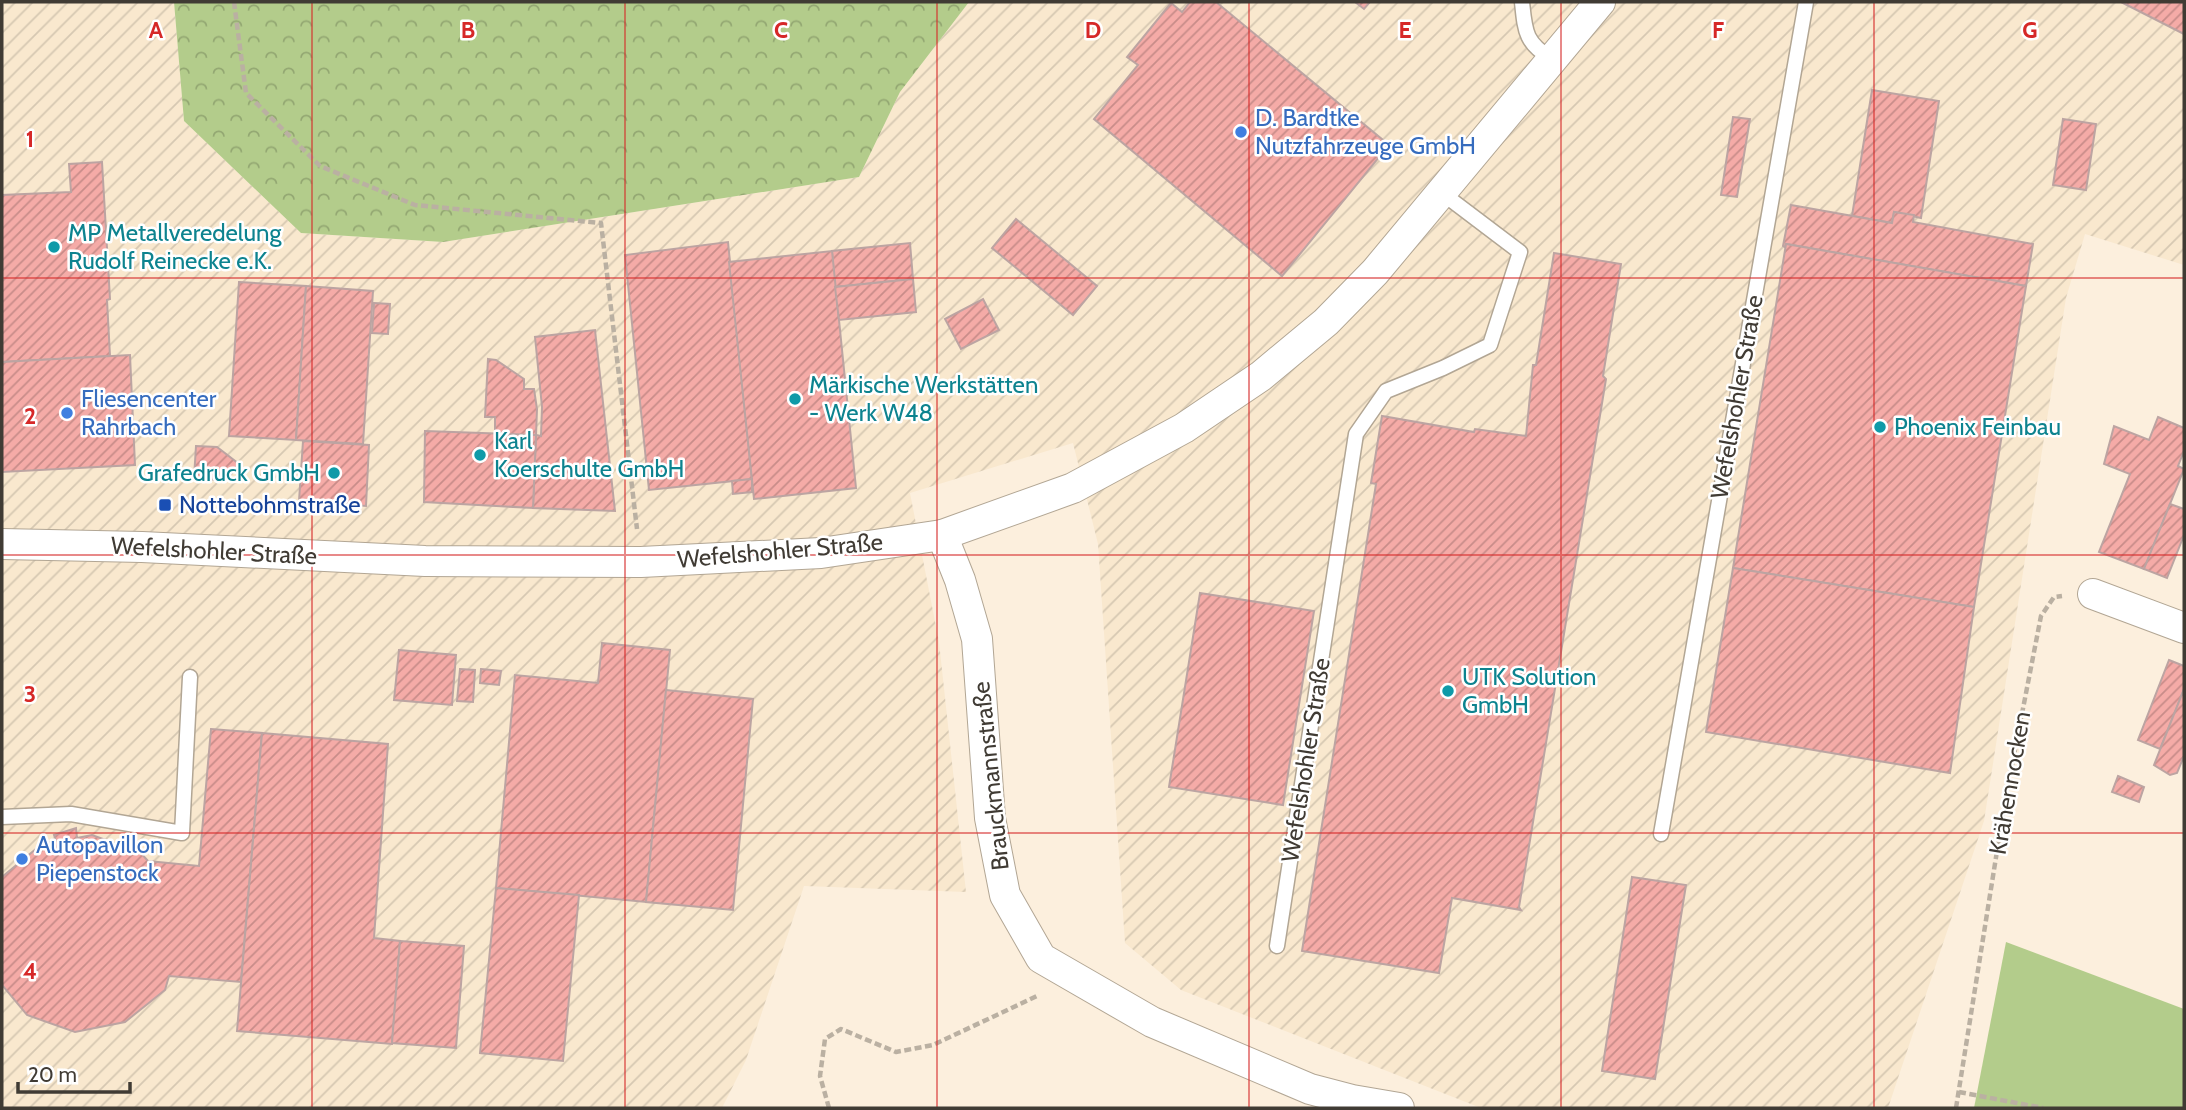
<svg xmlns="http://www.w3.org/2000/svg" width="2186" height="1110" viewBox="0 0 2186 1110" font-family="Cabin,sans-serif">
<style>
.industrial{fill:url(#industrial-furrows)}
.green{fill:#b3cc8b}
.forest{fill:url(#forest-crowns)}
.building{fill:url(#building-hatch);stroke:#bca4a2;stroke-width:2}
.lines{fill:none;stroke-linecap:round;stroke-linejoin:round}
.lane-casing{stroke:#b2a694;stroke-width:17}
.street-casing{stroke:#b2a694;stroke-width:32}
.path{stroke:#bab0a2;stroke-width:4.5;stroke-dasharray:7 3.5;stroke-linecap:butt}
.lane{stroke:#fff;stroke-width:14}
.street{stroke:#fff;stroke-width:30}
.grid{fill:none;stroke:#d62828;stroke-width:2;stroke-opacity:0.55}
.shop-dot{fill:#3f7fe0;stroke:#fff;stroke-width:2.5}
.culture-dot{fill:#0f9aa8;stroke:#fff;stroke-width:2.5}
.transit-dot{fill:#1a4fb4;stroke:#fff;stroke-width:2.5}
.labels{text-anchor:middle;stroke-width:5;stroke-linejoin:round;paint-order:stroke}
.shop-label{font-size:24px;fill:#366cbe;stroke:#fff;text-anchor:start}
.culture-label{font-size:24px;fill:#0d838f;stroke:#fff;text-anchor:start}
.street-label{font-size:24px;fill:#403b34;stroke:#fff}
.transit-label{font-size:24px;fill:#164399;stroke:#fff;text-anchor:start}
.grid-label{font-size:23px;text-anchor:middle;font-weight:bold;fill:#d62828;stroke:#fff;stroke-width:5;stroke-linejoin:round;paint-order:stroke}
</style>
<defs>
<pattern id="industrial-furrows" width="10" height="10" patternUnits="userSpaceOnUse" patternTransform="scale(1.75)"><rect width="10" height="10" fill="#f9e8ce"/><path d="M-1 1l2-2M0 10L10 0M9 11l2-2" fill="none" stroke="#d6c8b2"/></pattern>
<pattern id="forest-crowns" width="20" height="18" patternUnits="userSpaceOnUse" patternTransform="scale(1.75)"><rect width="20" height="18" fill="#b3cc8b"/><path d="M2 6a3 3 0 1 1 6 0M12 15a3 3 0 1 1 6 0" fill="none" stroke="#93a772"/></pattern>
<pattern id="building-hatch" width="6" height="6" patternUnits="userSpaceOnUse" patternTransform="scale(1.75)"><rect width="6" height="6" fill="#f5aba7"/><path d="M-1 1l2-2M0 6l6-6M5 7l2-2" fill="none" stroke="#c88c89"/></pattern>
</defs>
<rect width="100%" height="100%" fill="#fcefdd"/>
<polygon class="industrial" points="2,2 174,2 184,121 301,233 443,242 859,177 900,92 969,2 2184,2 2184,265 2085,234 2066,298 1984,821 1888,1108 1481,1108 1181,990 1125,943 1098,544 1073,443 910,493 939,642 966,892 804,886 746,1060 722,1108 2,1108"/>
<polygon class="green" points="2006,942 2184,1009 2184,1108 1974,1108"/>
<polygon class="forest" points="174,2 969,2 900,92 859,177 443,242 301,233 184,121"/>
<g class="building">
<polygon points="1190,2 1216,2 1389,145 1282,276 1094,119 1138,65 1127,57 1171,3 1182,12"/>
<polygon points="1355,2 1370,2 1364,9"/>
<polygon points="2121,2 2184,2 2184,34"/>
<polygon points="1872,90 1939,101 1921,218 1894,212 1892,223 1852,216"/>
<polygon points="1733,117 1750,119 1737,197 1721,195"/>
<polygon points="2063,119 2096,124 2086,190 2053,185"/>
<polygon points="102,162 110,299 107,300 110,356 2,362 2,195 71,192 69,164"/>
<polygon points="1791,205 1892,223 1894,212 1914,215 1913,222 2033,244 2026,286 1786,244 1785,247 1783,246"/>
<polygon points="1016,219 1097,286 1073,315 992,248"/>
<polygon points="728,242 752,479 649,490 625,255"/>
<polygon points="910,243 913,279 835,287 832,251"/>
<polygon points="1786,244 2026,286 1974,607 1733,568"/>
<polygon points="832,251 856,488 754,499 729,262"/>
<polygon points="1554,253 1621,264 1603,376 1606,379 1519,907 1521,910 1452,898 1439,973 1302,951 1376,484 1371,483 1382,416 1474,432 1475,429 1526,436 1533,365 1536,365"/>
<polygon points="913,279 916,312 839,320 835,287"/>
<polygon points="239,282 306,286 296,440 229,436"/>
<polygon points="306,286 373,291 363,444 296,440"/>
<polygon points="983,299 999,330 961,349 945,319"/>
<polygon points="374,303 390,304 388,334 372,333"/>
<polygon points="595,330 615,511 533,508 536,435 541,436 542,407 535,337"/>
<polygon points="130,355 135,465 2,472 2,362"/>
<polygon points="488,359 496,360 524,379 524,389 534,389 537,409 536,436 495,434 495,417 485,417"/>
<polygon points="2158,417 2184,428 2184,451 2178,466 2184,469 2144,569 2099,552 2130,474 2104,464 2114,426 2149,440"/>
<polygon points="425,431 536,435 533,508 424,502"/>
<polygon points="303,441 369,445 366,506 299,501"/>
<polygon points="196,446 217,447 239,464 226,481 194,478"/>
<polygon points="752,479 752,492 733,494 732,481"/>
<polygon points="2170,504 2184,509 2184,535 2167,578 2144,569"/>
<polygon points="1733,568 1974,607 1950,773 1706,732"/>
<polygon points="1200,593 1314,611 1283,805 1169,787"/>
<polygon points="602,643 670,650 646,902 496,888 515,675 598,683"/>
<polygon points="399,650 456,655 452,705 394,700"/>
<polygon points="2169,660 2184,666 2184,689 2160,749 2138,740"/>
<polygon points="460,669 475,670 473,702 457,701"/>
<polygon points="481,669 501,671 499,685 480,683"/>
<polygon points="2184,689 2184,756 2177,773 2170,775 2154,765"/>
<polygon points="666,690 753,699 733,910 646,902"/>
<polygon points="211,729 262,733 241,982 169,976 165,990 125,1022 75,1032 27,1015 2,985 2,877 42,844 56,841 54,835 76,828 77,838 92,835 140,852 148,861 199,866"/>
<polygon points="262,733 388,744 374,938 400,941 392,1044 237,1031"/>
<polygon points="2118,776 2144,787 2139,802 2112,792"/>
<polygon points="1632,877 1686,885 1655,1079 1602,1071"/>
<polygon points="496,888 579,895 563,1061 480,1053"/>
<polygon points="400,941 464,946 456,1048 392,1043"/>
</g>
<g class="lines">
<g class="lane-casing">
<g id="lane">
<path d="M1522,2C1525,31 1525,43 1552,59"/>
<polyline points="2,817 71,814 182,833 190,677"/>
<polyline points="1661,834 1806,2"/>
<polyline points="1277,946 1356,434 1386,391 1443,368 1490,345 1520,252 1442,193"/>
</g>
</g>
<g class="street-casing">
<g id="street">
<polyline points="942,535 960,580 977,639 990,818 1005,895 1041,958 1152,1022 1310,1089 1352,1100 1399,1108"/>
<polyline points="2,544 142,547 425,561 641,562 821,553 942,535 1073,488 1184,428 1261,376 1326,322 1375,272 1600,2"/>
<polyline points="2093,594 2184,628"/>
</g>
</g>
<g class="path">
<polyline points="234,2 246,93 320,166 415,205 601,223 637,529"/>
<polyline points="1959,1092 2043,1108"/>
<polyline points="829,1108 820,1076 825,1039 841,1029 896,1052 933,1045 1037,996"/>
<polyline points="1956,1108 2005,801 2041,616 2054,597 2062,596"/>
</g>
<use href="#lane" class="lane"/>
<use href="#street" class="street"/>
</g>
<path class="grid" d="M312,2V1108M625,2V1108M937,2V1108M1249,2V1108M1561,2V1108M1874,2V1108M2,278H2184M2,555H2184M2,833H2184"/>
<g class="shop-dot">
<circle cx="1241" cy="132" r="7"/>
<circle cx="67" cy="413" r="7"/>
<circle cx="22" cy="859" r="7"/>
</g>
<g class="culture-dot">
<circle cx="54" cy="247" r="7"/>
<circle cx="795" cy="399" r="7"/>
<circle cx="1880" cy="427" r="7"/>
<circle cx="480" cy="455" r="7"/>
<circle cx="334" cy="473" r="7"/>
<circle cx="1448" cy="691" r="7"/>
</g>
<rect class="transit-dot" x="158" y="498" width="14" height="14" rx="3.5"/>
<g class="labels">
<g class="shop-label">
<text x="1255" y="126">D. Bardtke<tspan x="1255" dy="28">Nutzfahrzeuge GmbH</tspan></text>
<text x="81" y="407">Fliesencenter<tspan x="81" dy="28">Rahrbach</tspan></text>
<text x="36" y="853">Autopavillon<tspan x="36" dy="28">Piepenstock</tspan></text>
</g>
<g class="culture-label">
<text x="68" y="241">MP Metallveredelung<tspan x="68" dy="28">Rudolf Reinecke e.K.</tspan></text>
<text x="809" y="393">Märkische Werkstätten<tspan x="809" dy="28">- Werk W48</tspan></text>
<text x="1894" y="435">Phoenix Feinbau</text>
<text x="494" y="449">Karl<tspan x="494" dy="28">Koerschulte GmbH</tspan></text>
<text x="320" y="481" text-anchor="end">Grafedruck GmbH</text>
<text x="1462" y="685">UTK Solution<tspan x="1462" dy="28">GmbH</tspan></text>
</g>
<g class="street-label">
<text transform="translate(1737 397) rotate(-80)" y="8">Wefelshohler Straße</text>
<text transform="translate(214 551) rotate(3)" y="8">Wefelshohler Straße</text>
<text transform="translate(780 551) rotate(-5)" y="8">Wefelshohler Straße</text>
<text transform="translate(1306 760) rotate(-81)" y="8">Wefelshohler Straße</text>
<text transform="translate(991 776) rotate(-96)" y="8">Brauckmannstraße</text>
<text transform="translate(2010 783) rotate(-80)" y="8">Krähennocken</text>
</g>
<g class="transit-label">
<text x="179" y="513">Nottebohmstraße</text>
</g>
</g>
<g class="grid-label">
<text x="156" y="38">A</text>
<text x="468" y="38">B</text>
<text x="781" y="38">C</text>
<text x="1093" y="38">D</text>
<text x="1405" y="38">E</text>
<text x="1718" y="38">F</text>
<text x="2030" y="38">G</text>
<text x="30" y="147">1</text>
<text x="30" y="424">2</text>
<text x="30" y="702">3</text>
<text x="30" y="979">4</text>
</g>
<rect width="2186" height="1110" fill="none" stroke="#403b34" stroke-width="7"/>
<path d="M18 1082v10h112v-10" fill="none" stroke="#403b34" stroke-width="3.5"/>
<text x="28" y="1082" font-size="21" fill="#403b34" stroke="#ffffff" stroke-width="5" paint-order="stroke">20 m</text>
</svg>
